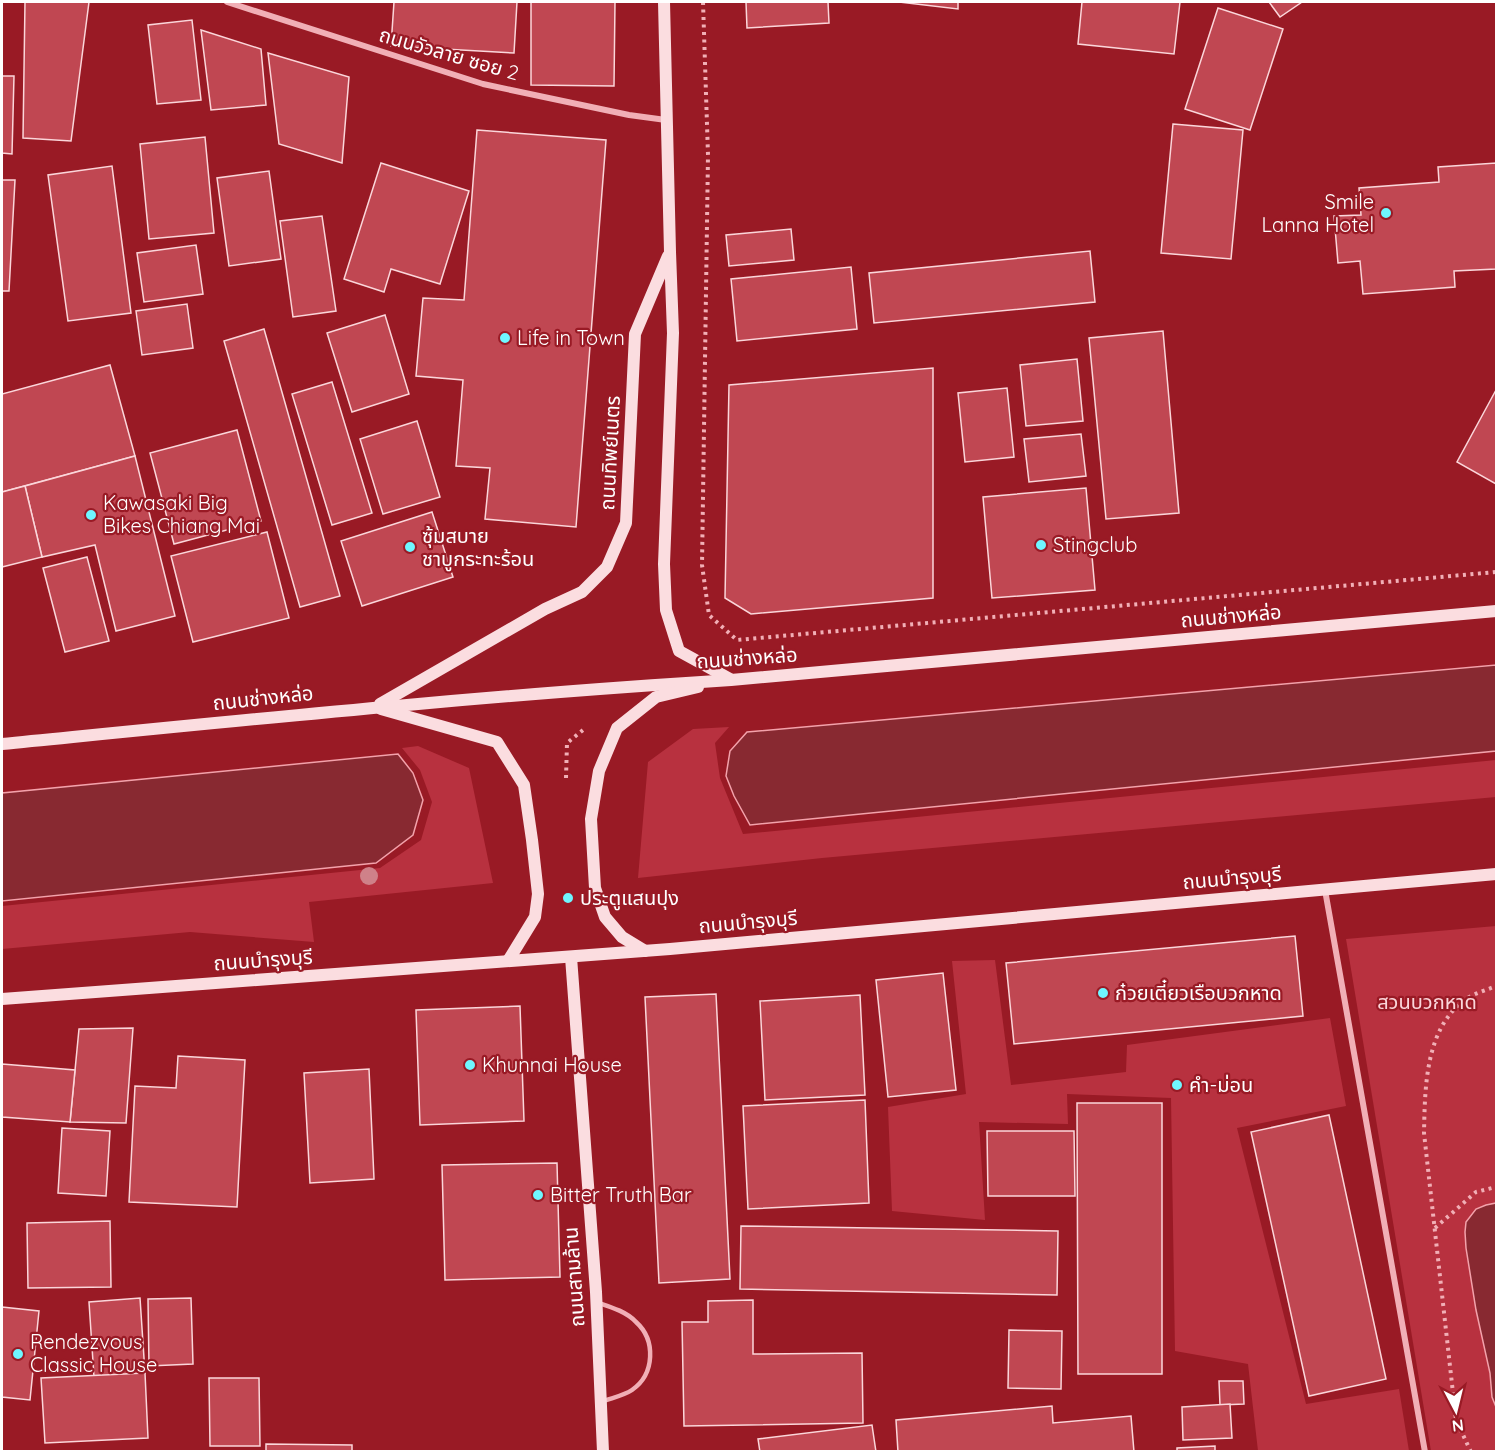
<svg xmlns="http://www.w3.org/2000/svg" width="1498" height="1453" viewBox="0 0 1498 1453" font-family="Quicksand,'Noto Sans Thai',sans-serif">
<style>
.green{fill:#b8313f}
.water{fill:#882931;stroke:#f3a2ab;stroke-width:1.5}
.building{fill:#c04752;stroke:#fbd6da;stroke-width:1.5}
.lines{fill:none;stroke-linecap:round;stroke-linejoin:round}
.path{stroke:#f1afb6;stroke-width:4;stroke-dasharray:3 4.5;stroke-linecap:butt}
.lane{stroke:#f1afb6;stroke-width:4.5}
.street{stroke:#f1afb6;stroke-width:6}
.secondary{stroke:#fbdde0;stroke-width:12}
.tree{fill:#cf8189}
.poi-dot{fill:#6ff6ff;stroke:#991a25;stroke-width:2}
.labels{text-anchor:middle;stroke-width:4.5;stroke-linejoin:round;paint-order:stroke}
.street-label{font-size:20px;fill:#fff;stroke:#991a25}
.poi-label{font-size:20px;fill:#fff;stroke:#991a25;text-anchor:start}
.park-label{font-size:20px;fill:#fbd6da;stroke:#991a25}
</style>
<rect width="100%" height="100%" fill="#991a25"/>
<g class="green">
<polygon points="729,727 715,743 720,778 743,834 1496,760 1496,797 822,858 638,878 648,762 693,729"/>
<polygon points="418,746 469,768 493,883 309,902 314,942 190,932 2,949 2,906 380,868 421,840 432,802 420,770 402,748"/>
<polygon points="1496,926 1496,1451 1431,1451 1346,939"/>
<polygon points="995,960 1011,1085 1126,1072 1127,1045 1330,1018 1346,1106 1237,1128 1306,1404 1399,1389 1409,1451 1258,1451 1248,1364 1175,1351 1171,1098 1067,1094 1068,1124 979,1122 985,1220 892,1211 888,1107 966,1094 952,961"/>
</g>
<g class="water">
<polygon points="1496,665 1496,751 750,825 734,796 726,776 730,751 747,732"/>
<polygon points="398,754 413,773 423,800 413,835 376,863 2,901 2,793"/>
<polygon points="1496,1203 1496,1407 1492,1397 1490,1373 1476,1310 1466,1248 1465,1232 1466,1222 1476,1209 1486,1205"/>
</g>
<g class="building">
<polygon points="25,2 89,2 71,141 23,138"/>
<polygon points="394,2 517,2 514,53 391,46"/>
<polygon points="531,2 615,2 614,86 531,85"/>
<polygon points="746,2 828,2 829,23 747,28"/>
<polygon points="899,2 958,2 958,9"/>
<polygon points="1082,2 1180,2 1174,54 1078,44"/>
<polygon points="1269,2 1302,2 1280,17"/>
<polygon points="1218,8 1283,29 1250,130 1185,109"/>
<polygon points="192,20 201,100 157,104 148,25"/>
<polygon points="201,30 261,49 266,105 211,110"/>
<polygon points="268,53 349,77 342,163 279,144"/>
<polygon points="2,76 14,76 12,154 2,153"/>
<polygon points="1173,124 1243,130 1231,259 1161,253"/>
<polygon points="477,130 606,140 576,527 485,519 490,468 456,466 463,380 416,376 423,298 464,300"/>
<polygon points="205,137 214,233 149,239 140,144"/>
<polygon points="381,163 469,191 440,284 391,269 384,292 344,279"/>
<polygon points="1496,163 1496,269 1454,271 1455,287 1363,294 1360,261 1338,263 1334,216 1361,215 1359,188 1439,182 1438,167"/>
<polygon points="112,166 131,313 68,321 48,175"/>
<polygon points="269,171 281,259 229,266 217,178"/>
<polygon points="2,180 15,180 9,291 2,291"/>
<polygon points="322,216 336,311 293,317 280,221"/>
<polygon points="791,229 794,260 729,266 726,235"/>
<polygon points="196,245 203,294 144,302 137,253"/>
<polygon points="1090,251 1095,302 874,323 869,273"/>
<polygon points="851,267 857,329 737,341 731,279"/>
<polygon points="187,304 193,348 142,355 136,311"/>
<polygon points="385,315 409,394 352,412 327,333"/>
<polygon points="264,329 340,596 300,607 224,341"/>
<polygon points="1163,331 1179,513 1106,519 1089,338"/>
<polygon points="1077,359 1083,421 1026,426 1020,365"/>
<polygon points="110,365 135,456 2,492 2,394"/>
<polygon points="933,368 933,598 751,614 725,598 729,385"/>
<polygon points="332,382 372,513 332,525 292,394"/>
<polygon points="1007,388 1014,457 965,462 958,393"/>
<polygon points="1496,390 1496,484 1457,462"/>
<polygon points="417,421 440,497 383,514 360,439"/>
<polygon points="237,430 261,521 174,544 150,453"/>
<polygon points="1081,434 1086,476 1029,482 1024,439"/>
<polygon points="135,456 175,616 116,631 95,545 42,557 25,486"/>
<polygon points="25,486 42,557 2,567 2,492"/>
<polygon points="1086,488 1095,590 992,598 983,497"/>
<polygon points="432,512 453,577 362,606 341,541"/>
<polygon points="267,532 289,618 193,642 171,556"/>
<polygon points="87,557 109,641 65,652 43,568"/>
<polygon points="1295,936 1303,1016 1014,1044 1006,963"/>
<polygon points="943,973 956,1090 888,1097 876,980"/>
<polygon points="716,994 730,1279 659,1283 645,997"/>
<polygon points="860,995 865,1095 765,1100 760,1001"/>
<polygon points="520,1006 524,1121 420,1125 416,1010"/>
<polygon points="133,1028 126,1123 70,1122 79,1029"/>
<polygon points="178,1056 245,1060 237,1207 129,1202 135,1086 176,1088"/>
<polygon points="2,1064 75,1070 70,1122 2,1117"/>
<polygon points="369,1069 374,1179 310,1183 304,1073"/>
<polygon points="865,1100 869,1203 748,1209 743,1106"/>
<polygon points="1077,1103 1162,1103 1162,1374 1078,1374"/>
<polygon points="1329,1115 1386,1379 1309,1396 1251,1132"/>
<polygon points="62,1128 110,1131 106,1196 58,1193"/>
<polygon points="987,1131 1074,1131 1075,1196 988,1196"/>
<polygon points="557,1163 560,1277 445,1280 442,1165"/>
<polygon points="110,1221 111,1287 28,1288 27,1223"/>
<polygon points="741,1226 1058,1231 1057,1295 740,1289"/>
<polygon points="140,1298 145,1373 94,1377 89,1302"/>
<polygon points="191,1298 193,1364 149,1366 148,1299"/>
<polygon points="753,1300 753,1354 862,1353 863,1423 684,1426 682,1322 708,1322 708,1301"/>
<polygon points="2,1307 39,1311 30,1400 2,1397"/>
<polygon points="1009,1330 1062,1331 1061,1389 1008,1388"/>
<polygon points="145,1373 148,1438 45,1443 41,1378"/>
<polygon points="209,1378 259,1378 260,1446 210,1446"/>
<polygon points="1219,1381 1243,1381 1244,1404 1220,1405"/>
<polygon points="1230,1404 1232,1438 1183,1440 1182,1407"/>
<polygon points="1052,1406 1053,1423 1131,1416 1134,1452 898,1452 896,1420"/>
<polygon points="872,1425 876,1452 760,1452 758,1439"/>
<polygon points="266,1444 352,1445 352,1452 266,1452"/>
<polygon points="1215,1446 1215,1452 1177,1452 1177,1448"/>
</g>
<g class="lines">
<g class="path">
<polyline points="703,2 708,155 702,565 709,615 737,640 1496,572"/>
<polyline points="566,778 567,743 583,730"/>
<polyline points="1435,1228 1476,1192 1496,1187"/>
<path d="M1471,1452L1456,1420L1424,1133C1425,1087 1425,1028 1466,999C1475,993 1487,990 1496,986"/>
</g>
<path class="lane" d="M599,1303C611,1307 627,1312 636,1322C656,1340 655,1374 632,1390C623,1396 611,1398 601,1402"/>
<g class="street">
<polyline points="227,2 483,84 629,115 666,120"/>
<polyline points="1325,890 1425,1452"/>
</g>
<g class="secondary">
<polyline points="664,2 670,252 673,333 664,564 666,610 679,651 730,679"/>
<polyline points="380,704 545,609 582,592 607,567 626,523 635,334 668,256"/>
<polyline points="381,709 497,742 524,785 532,840 538,894 535,917 508,961"/>
<path d="M2,744C245,720 487,695 731,680L1496,611"/>
<polyline points="645,951 622,937 605,917 595,888 591,819 599,771 617,728 656,697 698,687"/>
<polyline points="571,957 596,1292 603,1452"/>
<polyline points="2,999 670,949 1496,874"/>
</g>
</g>
<circle class="tree" cx="369" cy="876" r="9"/>
<g class="poi-dot">
<circle cx="1386" cy="213" r="6"/>
<circle cx="505" cy="338" r="6"/>
<circle cx="91" cy="515" r="6"/>
<circle cx="1041" cy="545" r="6"/>
<circle cx="410" cy="547" r="6"/>
<circle cx="568" cy="898" r="6"/>
<circle cx="1103" cy="993" r="6"/>
<circle cx="470" cy="1065" r="6"/>
<circle cx="1177" cy="1085" r="6"/>
<circle cx="538" cy="1195" r="6"/>
<circle cx="18" cy="1354" r="6"/>
</g>
<g class="labels">
<g class="street-label">
<text transform="translate(449 54) rotate(16)" y="7">ถนนวัวลาย ซอย 2</text>
<text transform="translate(610 453) rotate(-87)" y="7">ถนนทิพย์เนตร</text>
<text transform="translate(1231 616) rotate(-5)" y="7">ถนนช่างหล่อ</text>
<text transform="translate(747 658) rotate(-4)" y="7">ถนนช่างหล่อ</text>
<text transform="translate(263 698) rotate(-6)" y="7">ถนนช่างหล่อ</text>
<text transform="translate(1232 878) rotate(-5)" y="7">ถนนบำรุงบุรี</text>
<text transform="translate(748 922) rotate(-5)" y="7">ถนนบำรุงบุรี</text>
<text transform="translate(263 960) rotate(-4)" y="7">ถนนบำรุงบุรี</text>
<text transform="translate(574 1277) rotate(-94)" y="7">ถนนสามล้าน</text>
</g>
<g class="poi-label">
<text x="1374" y="209" text-anchor="end">Smile<tspan x="1374" dy="23">Lanna Hotel</tspan></text>
<text x="517" y="345">Life in Town</text>
<text x="103" y="510">Kawasaki Big<tspan x="103" dy="23">Bikes Chiang Mai</tspan></text>
<text x="422" y="543">ซุ้มสบาย<tspan x="422" dy="23">ชาบูกระทะร้อน</tspan></text>
<text x="1053" y="552">Stingclub</text>
<text x="580" y="905">ประตูแสนปุง</text>
<text x="1115" y="1000">ก๋วยเตี๋ยวเรือบวกหาด</text>
<text x="482" y="1072">Khunnai House</text>
<text x="1189" y="1092">คำ-ม่อน</text>
<text x="550" y="1202">Bitter Truth Bar</text>
<text x="30" y="1349">Rendezvous<tspan x="30" dy="23">Classic House</tspan></text>
</g>
<g class="park-label">
<text x="1427" y="1009">สวนบวกหาด</text>
</g>
</g>
<rect width="1498" height="1453" fill="none" stroke="#ffffff" stroke-width="6"/>
<g transform="translate(1456 1411) rotate(173)" stroke="#991a25" stroke-width="4.5" paint-order="stroke">
<path d="M0-4.5L10 22L0 15L-10 22Z" fill="#ffffff"/>
<text y="-9" font-size="16" font-weight="bold" text-anchor="middle" fill="#ffffff">N</text>
</g>
</svg>
